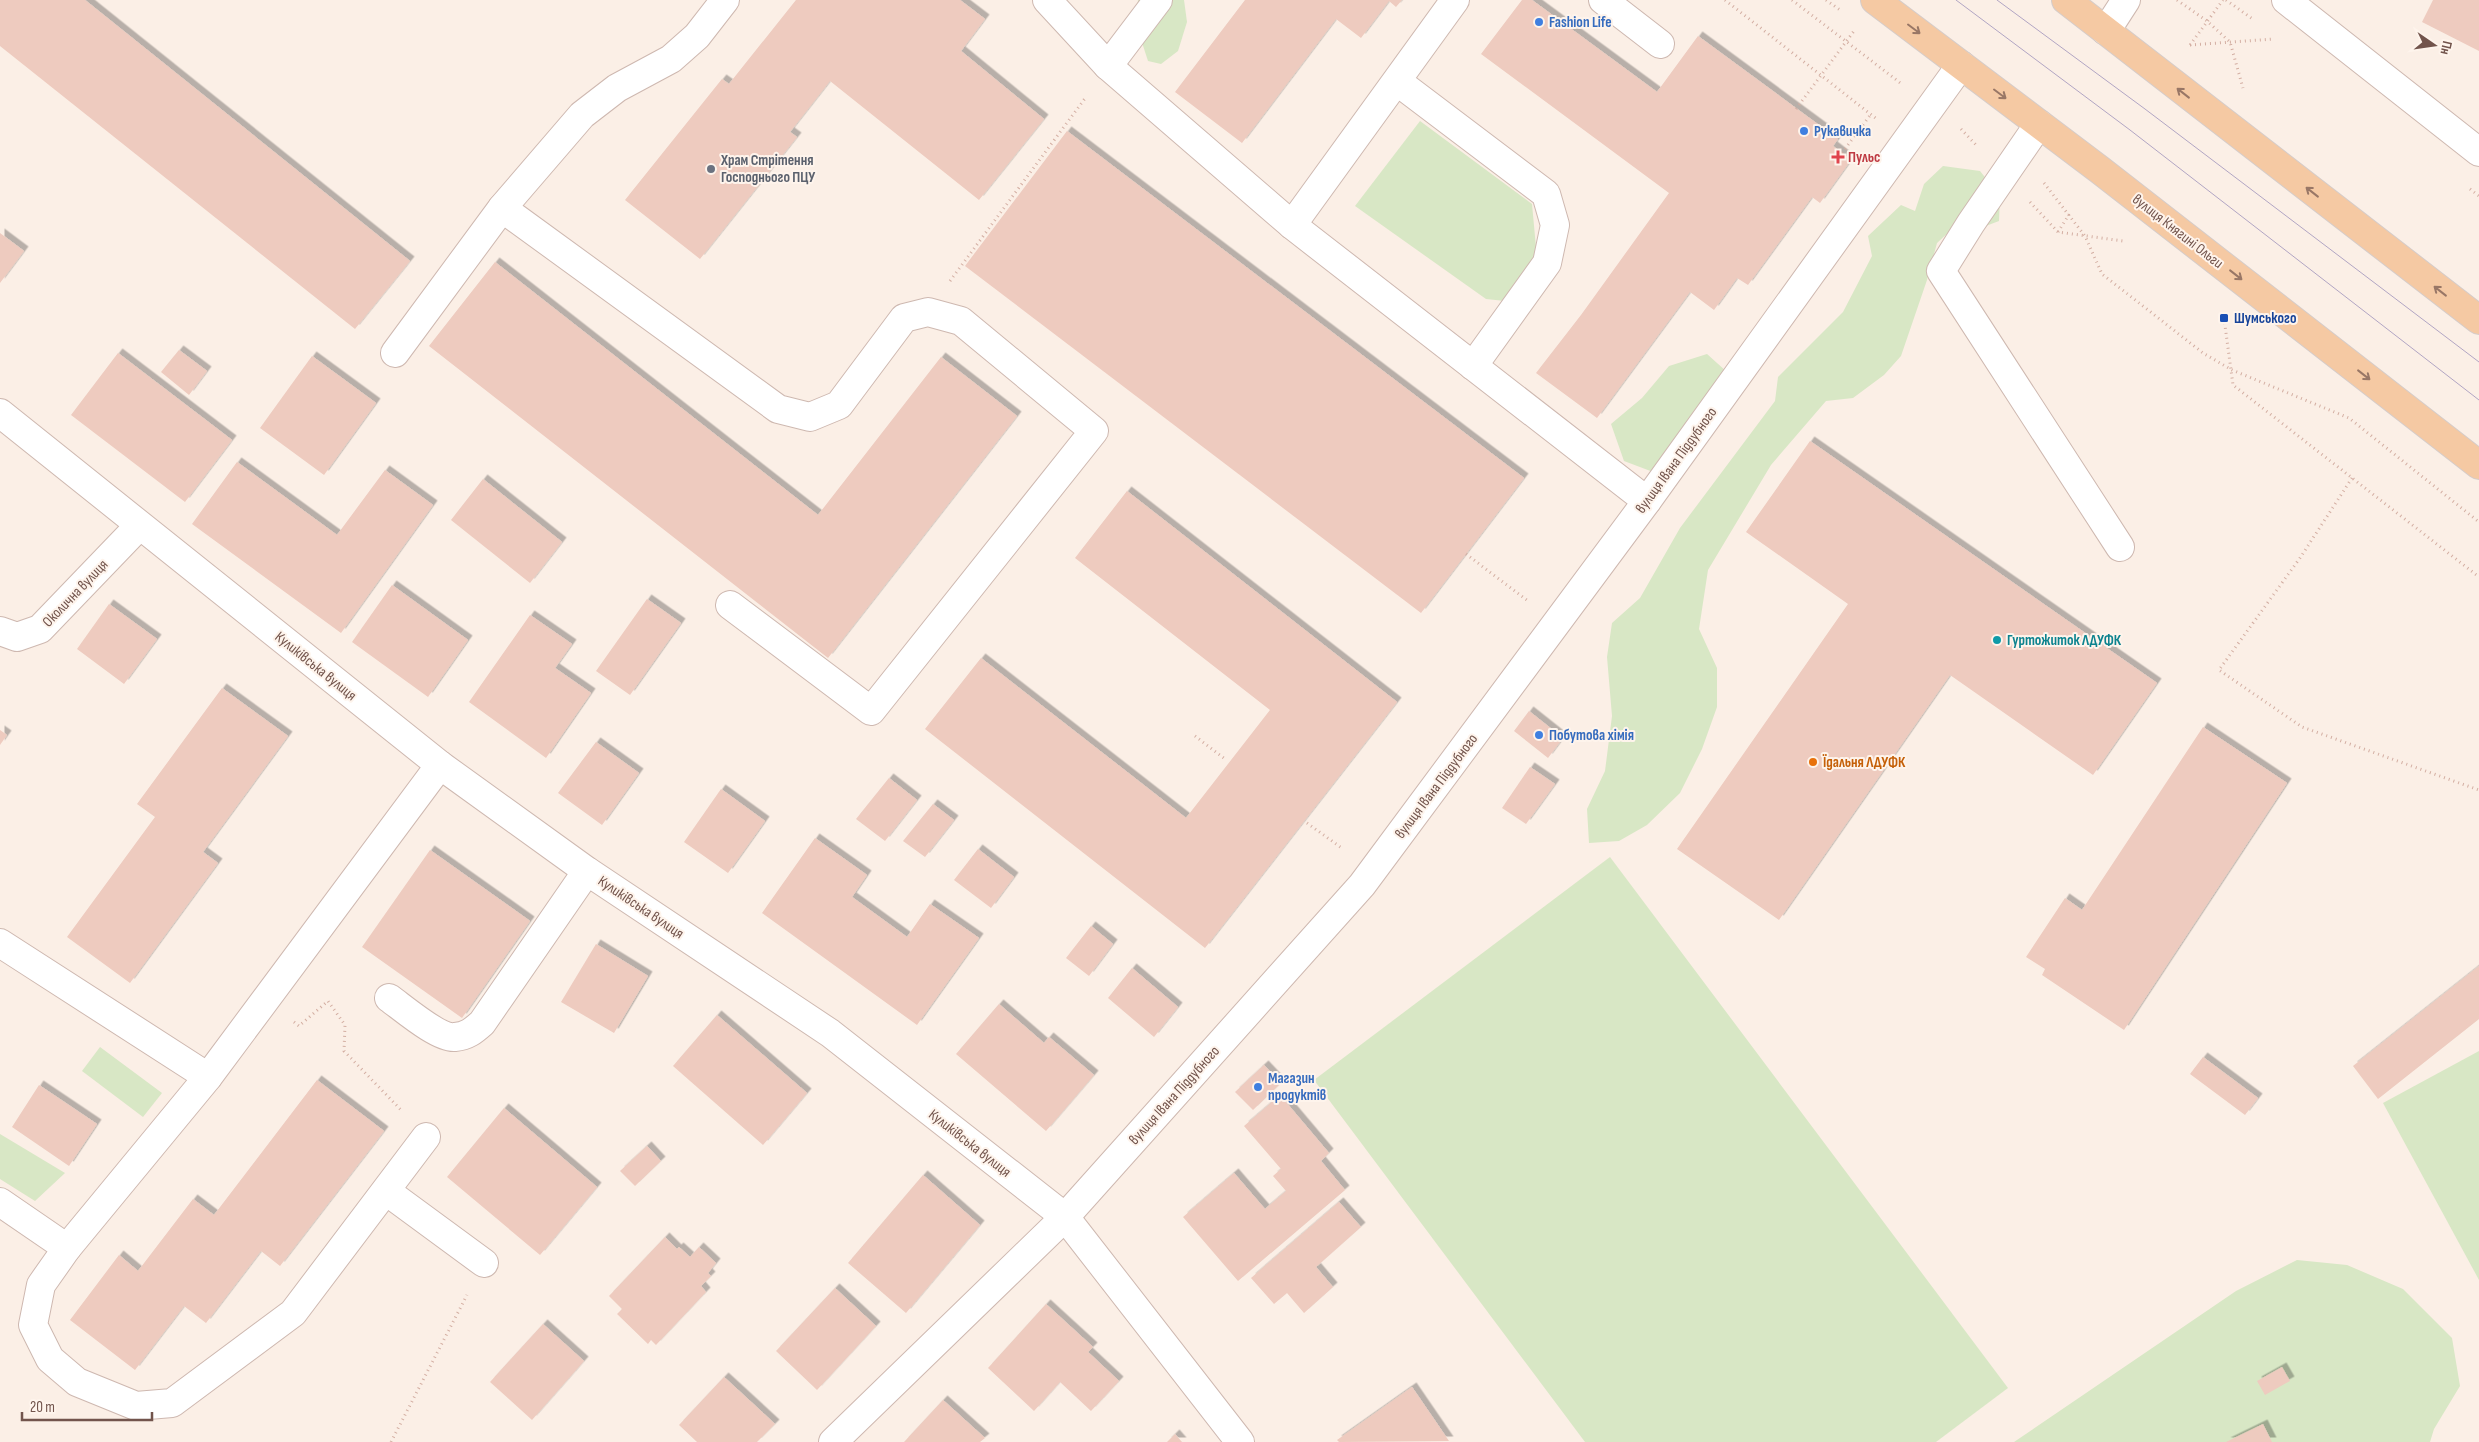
<svg xmlns="http://www.w3.org/2000/svg" width="2479" height="1442" viewBox="0 0 2479 1442" font-family="'Sofia Sans Condensed',sans-serif">
<style>
.green{fill:#d8e7c5}
.building{fill:#eecbbf;filter:url(#shadow)}
.lines{fill:none;stroke-linecap:round;stroke-linejoin:round}
.minor-casing{stroke:#ceb8b0;stroke-width:30}
.major-casing{stroke:#d5ccc9;stroke-width:30}
.path{stroke:#d3aea2;stroke-width:3;stroke-dasharray:1 4;stroke-linecap:butt}
.minor{stroke:#fff;stroke-width:28}
.major{stroke:#f5c9a3;stroke-width:28}
.tram{stroke:#b1a5c3;stroke-width:1}
.oneway{stroke:#976}
.shop-dot{fill:#3f7fe0;stroke:#fef4ec;stroke-width:2}
.health-dot{fill:#e0444e;stroke:#fef4ec;stroke-width:2}
.worship-dot{fill:#6b7280;stroke:#fef4ec;stroke-width:2}
.transit-dot{fill:#1a4fb4;stroke:#fef4ec;stroke-width:2}
.culture-dot{fill:#0f9aa8;stroke:#fef4ec;stroke-width:2}
.food-dot{fill:#e8710a;stroke:#fef4ec;stroke-width:2}
.labels{text-anchor:middle;stroke-width:4;stroke-linejoin:round;paint-order:stroke}
.shop-label{font-size:15px;font-weight:bold;fill:#366cbe;stroke:#fef4ec;text-anchor:start}
.health-label{font-size:15px;font-weight:bold;fill:#be3a42;stroke:#fef4ec;text-anchor:start}
.worship-label{font-size:15px;font-weight:bold;fill:#5b616d;stroke:#fef4ec;text-anchor:start}
.street-label{font-size:15px;fill:#72544c;stroke:#fef4ec}
.transit-label{font-size:15px;font-weight:bold;fill:#164399;stroke:#fef4ec;text-anchor:start}
.culture-label{font-size:15px;font-weight:bold;fill:#0d838f;stroke:#fef4ec;text-anchor:start}
.food-label{font-size:15px;font-weight:bold;fill:#c56008;stroke:#fef4ec;text-anchor:start}
</style>
<defs>
<filter id="shadow"><feDropShadow dx="4.5" dy="-4.5" stdDeviation="0" flood-color="#0004"/></filter>
</defs>
<rect width="100%" height="100%" fill="#fbefe6"/>
<g class="green">
<polygon points="1138,0 1184,0 1187,22 1178,51 1161,64 1148,61 1136,24"/>
<polygon points="1420,121 1532,204 1537,258 1505,301 1486,299 1355,206"/>
<polygon points="1943,166 1980,171 2000,196 1999,221 1970,232 1952,229 1937,243 1927,280 1901,356 1884,375 1853,398 1826,401 1771,465 1708,570 1699,629 1717,668 1717,707 1702,749 1680,793 1647,825 1619,841 1589,843 1587,809 1605,771 1612,716 1607,657 1612,623 1640,598 1680,528 1775,401 1778,377 1843,312 1872,256 1868,236 1901,205 1915,211 1924,184"/>
<polygon points="1707,354 1737,381 1661,475 1624,461 1611,424 1642,398 1669,366"/>
<polygon points="1610,857 2008,1388 1936,1442 1585,1442 1314,1080"/>
<polygon points="100,1047 162,1093 143,1117 82,1071"/>
<polygon points="2479,1051 2479,1280 2383,1103"/>
<polygon points="0,1134 65,1173 35,1201 0,1179"/>
<polygon points="2297,1260 2347,1265 2403,1289 2452,1338 2460,1386 2434,1429 2430,1442 2014,1442 2236,1291"/>
</g>
<g class="building">
<polygon points="0,0 85,0 410,261 355,329 0,46"/>
<polygon points="796,0 960,0 985,19 961,51 1044,119 979,200 830,81 790,132 797,137 700,259 625,200 722,79 729,84"/>
<polygon points="1245,0 1402,0 1396,7 1389,1 1361,38 1336,19 1242,143 1175,92"/>
<polygon points="1522,0 1532,0 1657,92 1698,36 1838,139 1833,146 1851,160 1820,203 1812,197 1748,285 1737,278 1714,310 1690,292 1597,418 1536,373 1581,315 1669,193 1481,54"/>
<polygon points="2433,0 2479,0 2479,51 2422,22"/>
<polygon points="1067,131 1524,478 1421,613 965,266"/>
<polygon points="0,233 24,251 0,283"/>
<polygon points="495,262 818,515 941,357 1017,416 828,658 429,346"/>
<polygon points="179,350 207,371 189,395 161,372"/>
<polygon points="118,353 232,440 185,502 71,415"/>
<polygon points="312,356 376,403 324,475 260,428"/>
<polygon points="1810,441 2157,683 2093,775 1950,675 1779,920 1677,849 1848,604 1746,532"/>
<polygon points="237,462 337,535 385,470 433,505 341,633 192,524"/>
<polygon points="483,479 562,542 530,583 451,520"/>
<polygon points="1127,491 1397,702 1205,948 925,729 981,658 1186,818 1270,710 1075,558"/>
<polygon points="392,585 468,640 428,697 352,642"/>
<polygon points="647,599 681,623 630,695 596,671"/>
<polygon points="109,604 157,639 124,684 77,649"/>
<polygon points="530,615 572,644 555,668 591,693 546,758 469,702"/>
<polygon points="222,688 288,736 203,852 218,863 130,983 67,937 155,817 137,804"/>
<polygon points="1529,711 1563,738 1548,758 1514,731"/>
<polygon points="2203,727 2287,783 2124,1030 2042,975 2045,969 2026,957 2065,898 2082,910"/>
<polygon points="0,730 7,735 0,745"/>
<polygon points="596,742 639,773 602,825 558,793"/>
<polygon points="1530,767 1555,784 1526,824 1502,808"/>
<polygon points="889,778 917,800 885,841 856,819"/>
<polygon points="721,789 765,821 728,873 684,842"/>
<polygon points="933,804 954,820 925,857 903,841"/>
<polygon points="815,838 867,875 852,897 907,937 930,904 979,938 917,1025 762,913"/>
<polygon points="978,849 1014,877 991,908 954,880"/>
<polygon points="430,850 530,921 462,1018 362,947"/>
<polygon points="1091,926 1113,944 1089,976 1066,958"/>
<polygon points="596,944 648,976 614,1033 561,1002"/>
<polygon points="2479,966 2479,1019 2378,1099 2353,1066"/>
<polygon points="1132,968 1178,1007 1154,1037 1108,998"/>
<polygon points="999,1004 1044,1043 1049,1037 1094,1075 1046,1131 956,1054"/>
<polygon points="717,1015 807,1093 763,1145 673,1066"/>
<polygon points="2203,1057 2258,1098 2245,1115 2190,1074"/>
<polygon points="1264,1065 1281,1083 1253,1110 1235,1092"/>
<polygon points="317,1080 384,1131 280,1266 261,1251 206,1323 184,1306 135,1370 70,1320 119,1255 138,1271 193,1199 214,1215"/>
<polygon points="39,1085 97,1124 69,1166 12,1127"/>
<polygon points="1280,1095 1329,1153 1321,1161 1345,1190 1238,1281 1183,1217 1234,1173 1265,1209 1286,1191 1273,1176 1281,1169 1244,1126"/>
<polygon points="504,1108 597,1187 540,1255 447,1177"/>
<polygon points="647,1146 661,1161 635,1186 620,1171"/>
<polygon points="923,1175 980,1225 906,1313 848,1263"/>
<polygon points="1339,1202 1361,1227 1316,1267 1333,1287 1304,1313 1287,1293 1274,1304 1251,1278"/>
<polygon points="665,1237 677,1249 679,1247 690,1257 699,1247 716,1263 708,1273 711,1276 701,1286 706,1292 656,1345 651,1340 648,1344 617,1314 622,1309 609,1296"/>
<polygon points="835,1288 876,1326 817,1390 776,1351"/>
<polygon points="1046,1304 1093,1347 1088,1352 1119,1381 1091,1411 1060,1382 1034,1411 988,1368"/>
<polygon points="543,1324 584,1361 532,1420 490,1382"/>
<polygon points="2282,1367 2290,1381 2265,1395 2257,1381"/>
<polygon points="724,1377 775,1424 757,1442 697,1442 679,1425"/>
<polygon points="1412,1387 1449,1441 1339,1442 1337,1440"/>
<polygon points="943,1400 985,1438 980,1442 904,1442"/>
<polygon points="2263,1424 2272,1442 2226,1442"/>
<polygon points="1175,1434 1182,1442 1167,1442"/>
</g>
<g class="lines">
<g class="minor-casing">
<g id="minor">
<polyline points="1047,0 1108,66 1292,225 1647,501"/>
<polyline points="1603,0 1660,44"/>
<polyline points="2286,0 2479,152"/>
<polyline points="2106,31 2126,0"/>
<polyline points="1108,66 1158,0"/>
<polyline points="1398,82 1546,194 1555,225 1547,263 1473,366"/>
<polyline points="2039,124 1971,223 1941,271 2120,547"/>
<polyline points="502,208 778,409 810,417 839,405 904,318 928,312 961,321 1094,431 871,711 730,605"/>
<polyline points="1292,225 1455,0"/>
<polyline points="395,353 502,208 582,115 617,88 671,59 697,36 725,0"/>
<polyline points="0,413 440,765 587,871 830,1033 1065,1217 1240,1442"/>
<polyline points="0,631 17,637 40,629 139,526"/>
<polyline points="0,943 208,1077"/>
<path d="M389,998C403,1008 439,1039 455,1037C467,1036 473,1031 482,1023L587,871"/>
<polyline points="426,1137 293,1313 172,1403 136,1406 77,1382 50,1359 33,1325 41,1285 67,1248 208,1077 440,765"/>
<polyline points="386,1191 484,1263"/>
<polyline points="0,1202 67,1248"/>
<polyline points="833,1442 1065,1217 1362,885 1647,501 1961,65"/>
</g>
</g>
<g class="major-casing">
<g id="major">
<polyline points="1875,0 2100,170 2479,465"/>
<polyline points="2066,0 2479,320"/>
</g>
</g>
<g class="path">
<polyline points="1725,0 1878,120"/>
<polyline points="1792,0 1903,85"/>
<polyline points="1826,0 1840,10"/>
<polyline points="2177,0 2207,21 2230,42 2243,88"/>
<polyline points="2226,0 2254,20"/>
<polyline points="2190,45 2274,39"/>
<polyline points="2190,45 2223,0"/>
<polyline points="1796,109 1854,31"/>
<polyline points="1961,129 1978,147"/>
<polyline points="1842,153 1871,114"/>
<polyline points="2044,183 2085,236 2102,274 2203,353 2232,370 2349,418 2479,522"/>
<polyline points="2470,189 2479,196"/>
<polyline points="2030,202 2058,232 2123,241"/>
<polyline points="2058,232 2070,213"/>
<polyline points="950,281 1086,97"/>
<polyline points="2224,318 2233,385 2479,577"/>
<polyline points="2352,478 2300,558 2219,670 2302,727 2479,790"/>
<polyline points="1466,554 1528,601"/>
<polyline points="1195,736 1225,759"/>
<polyline points="1307,823 1343,849"/>
<polyline points="294,1022 299,1026 328,1001 345,1025 344,1051 402,1111"/>
<polyline points="391,1442 467,1295"/>
</g>
<use href="#minor" class="minor"/>
<use href="#major" class="major"/>
<g class="tram">
<polyline points="1956,0 2130,130 2479,400"/>
<polyline points="1997,0 2145,109 2479,362"/>
</g>
</g>
<defs><path id="oneway-shaft" d="M-6 0H5M1.5-3L5.5 0L1.5 3" fill="none" stroke-width="1.6" stroke-linecap="round" stroke-linejoin="round" transform="scale(1.25)"/></defs>
<g class="oneway">
<use href="#oneway-shaft" transform="translate(1914 29) rotate(37)"/>
<use href="#oneway-shaft" transform="translate(2183 93) rotate(-142)"/>
<use href="#oneway-shaft" transform="translate(2000 94) rotate(37)"/>
<use href="#oneway-shaft" transform="translate(2312 192) rotate(-142)"/>
<use href="#oneway-shaft" transform="translate(2236 275) rotate(38)"/>
<use href="#oneway-shaft" transform="translate(2440 291) rotate(-142)"/>
<use href="#oneway-shaft" transform="translate(2364 375) rotate(38)"/>
</g>
<g class="shop-dot">
<circle cx="1539" cy="22" r="5"/>
<circle cx="1804" cy="131" r="5"/>
<circle cx="1539" cy="735" r="5"/>
<circle cx="1258" cy="1087" r="5"/>
</g>
<path class="health-dot" d="M1835.5 149.5h5v5h5v5h-5v5h-5v-5h-5v-5h5z"/>
<circle class="worship-dot" cx="711" cy="169" r="5"/>
<rect class="transit-dot" x="2219" y="313" width="10" height="10" rx="2.5"/>
<circle class="culture-dot" cx="1997" cy="640" r="5"/>
<circle class="food-dot" cx="1813" cy="762" r="5"/>
<g class="labels">
<g class="shop-label">
<text x="1549" y="27">Fashion Life</text>
<text x="1814" y="136">Рукавичка</text>
<text x="1549" y="740">Побутова хімія</text>
<text x="1268" y="1083">Магазин<tspan x="1268" dy="17">продуктів</tspan></text>
</g>
<g class="health-label">
<text x="1848" y="162">Пульс</text>
</g>
<g class="worship-label">
<text x="721" y="165">Храм Стрітення<tspan x="721" dy="17">Господнього ПЦУ</tspan></text>
</g>
<g class="street-label">
<text transform="translate(2178 231) rotate(38)" y="5">вулиця Княгині Ольги</text>
<text transform="translate(1676 460) rotate(-54)" y="5">вулиця Івана Піддубного</text>
<text transform="translate(75 593) rotate(-46)" y="5">Околична вулиця</text>
<text transform="translate(316 666) rotate(39)" y="5">Куликівська вулиця</text>
<text transform="translate(1436 786) rotate(-53)" y="5">вулиця Івана Піддубного</text>
<text transform="translate(641 907) rotate(34)" y="5">Куликівська вулиця</text>
<text transform="translate(1174 1095) rotate(-48)" y="5">вулиця Івана Піддубного</text>
<text transform="translate(970 1143) rotate(38)" y="5">Куликівська вулиця</text>
</g>
<g class="transit-label">
<text x="2234" y="323">Шумського</text>
</g>
<g class="culture-label">
<text x="2007" y="645">Гуртожиток ЛДУФК</text>
</g>
<g class="food-label">
<text x="1823" y="767">Їдальня ЛДУФК</text>
</g>
</g>
<g transform="translate(2434 45) rotate(103)" stroke="#fef4ec" stroke-width="4" paint-order="stroke">
<path d="M0-4L9 19L0 12L-9 19Z" fill="#72544c"/>
<text y="-8" font-size="14" font-weight="bold" text-anchor="middle" fill="#72544c">Пн</text>
</g>
<path d="M22 1412v8h130v-8" fill="none" stroke="#72544c" stroke-width="2.5"/>
<text x="30" y="1412" font-size="15" fill="#72544c" stroke="#fef4ec" stroke-width="4" paint-order="stroke">20 m</text>
</svg>
